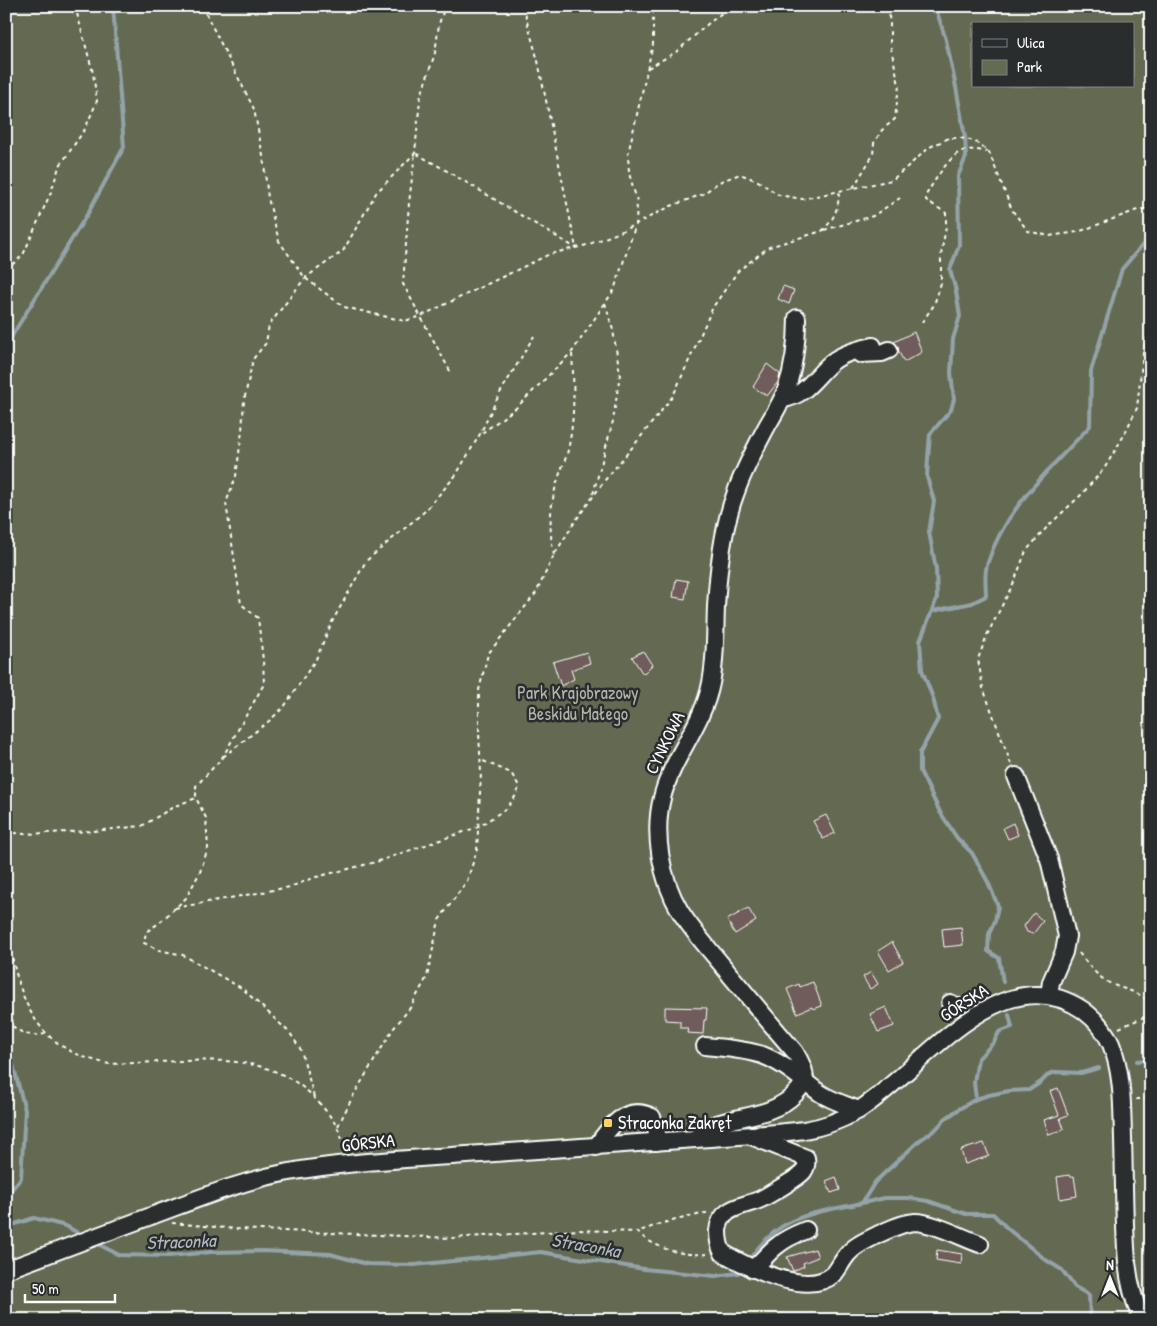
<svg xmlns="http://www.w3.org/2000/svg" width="1157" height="1326" viewBox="0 0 1157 1326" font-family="'Patrick Hand',sans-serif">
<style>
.green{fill:#636b51;stroke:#b1b5a8;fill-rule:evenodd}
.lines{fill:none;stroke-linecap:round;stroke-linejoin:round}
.stream{stroke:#94a3aa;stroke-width:4}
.building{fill:#6f5c5a;stroke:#fff}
.minor-casing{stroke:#fff;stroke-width:20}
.path{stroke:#fff;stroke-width:2;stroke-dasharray:4 4;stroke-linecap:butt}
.minor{stroke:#2a2d2e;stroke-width:16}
.poi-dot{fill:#ffd166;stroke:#2a2d2e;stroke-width:2}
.labels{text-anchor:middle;stroke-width:5;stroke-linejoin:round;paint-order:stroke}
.park-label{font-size:18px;fill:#b1b5a8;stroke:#2a2d2e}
.street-label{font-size:18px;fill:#fff;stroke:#2a2d2e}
.poi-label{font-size:18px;fill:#fff;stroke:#2a2d2e;text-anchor:start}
.water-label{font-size:19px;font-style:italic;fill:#afbabf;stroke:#2a2d2e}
</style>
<rect width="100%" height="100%" fill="#2a2d2e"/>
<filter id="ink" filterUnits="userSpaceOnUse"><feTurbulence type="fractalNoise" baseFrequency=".02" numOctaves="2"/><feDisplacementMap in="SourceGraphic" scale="10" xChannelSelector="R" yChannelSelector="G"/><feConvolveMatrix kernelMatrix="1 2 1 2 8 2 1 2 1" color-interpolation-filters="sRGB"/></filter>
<g filter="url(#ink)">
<path class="green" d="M6,6H1151V1320H6ZM973,24H1133V86H973Z"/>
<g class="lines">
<g class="stream">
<polyline points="935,6 946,40 956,87 965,137 966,157 958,176 959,245 950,270 956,291 960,316 953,339 951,373 954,399 951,410 930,434 928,458 927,477 934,501 929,532 936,569 937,598 920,641 922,670 933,698 938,719 920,753 920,771 940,812 957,838 972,853 988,882 998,906 995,921 989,934 988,951 999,958 1003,982"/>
<polyline points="6,350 13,334 88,213 124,147 113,6"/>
<path d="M933,611L972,603L986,596C986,586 984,574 987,565C1004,509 1052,467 1090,426L1091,371L1122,269L1151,235"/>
<polyline points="6,1038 25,1110 21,1178 6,1196"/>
<polyline points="1137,1061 1151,1059"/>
<polyline points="976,1099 974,1082 978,1059 994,1042 999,1032 1012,1027 1009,1015"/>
<polyline points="862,1203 885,1198 908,1198 928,1201 966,1214 993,1214 1008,1229 1046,1260 1062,1270 1075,1287 1089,1295 1090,1320"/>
<polyline points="6,1227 34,1218 66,1226 83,1236"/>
<polyline points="96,1243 119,1255 169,1256 211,1252 262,1251 330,1254 367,1264 414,1265 541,1252 644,1269 715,1276 738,1273 743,1270"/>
<path d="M748,1262C779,1214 811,1214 862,1203L875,1182L920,1140L936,1129L945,1119L959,1109L976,1099L989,1095L1009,1091L1029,1090L1041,1082L1049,1074L1056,1072L1081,1073L1099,1068"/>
</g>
</g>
<g class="building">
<polygon points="783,286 794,290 789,304 778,299"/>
<polygon points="914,332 922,352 904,362 899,352 898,346 894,342"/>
<polygon points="767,364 780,374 778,382 767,396 753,387"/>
<polygon points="676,579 688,581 685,599 673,597"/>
<polygon points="643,651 652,665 643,674 632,657"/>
<polygon points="587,652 590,663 571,670 574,679 561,686 553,662"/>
<polygon points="826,815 835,833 823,839 813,821"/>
<polygon points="1013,823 1018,835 1008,839 1003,828"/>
<polygon points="748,908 756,921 735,934 727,920"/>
<polygon points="1034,913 1043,921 1033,934 1027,932 1024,926"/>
<polygon points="961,927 963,945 944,947 942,929"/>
<polygon points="892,942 903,962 889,970 878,951"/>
<polygon points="871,972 878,984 870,989 863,977"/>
<polygon points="813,982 822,1006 813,1009 812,1007 797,1013 787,989 799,984 800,987"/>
<polygon points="665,1007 707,1008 706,1020 704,1020 703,1034 687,1033 688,1028 680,1028 680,1021 665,1020"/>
<polygon points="886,1007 894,1026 878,1032 870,1014"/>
<polygon points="1058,1088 1068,1115 1060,1118 1064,1129 1049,1135 1044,1120 1059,1115 1050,1091"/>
<polygon points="984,1143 989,1156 965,1164 961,1150"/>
<polygon points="1069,1175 1070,1177 1074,1176 1077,1196 1060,1199 1057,1177"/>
<polygon points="836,1177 840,1190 831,1193 826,1181"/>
<polygon points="815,1249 818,1257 803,1263 804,1266 793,1271 787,1257"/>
<polygon points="937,1250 962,1254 961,1264 936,1260"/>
</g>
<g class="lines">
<g class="minor-casing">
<g id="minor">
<polyline points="860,354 882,353 889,350"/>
<path d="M783,399C806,396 816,375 832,362C843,353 859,349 873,346"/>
<polyline points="1016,776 1049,859 1067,936 1064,952 1051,982 1049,995"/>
<polyline points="950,1003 956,1006"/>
<path d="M705,1046C724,1048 744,1049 762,1055C784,1063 802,1080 820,1093C832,1101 846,1105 859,1110"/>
<path d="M751,1136L806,1158C807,1163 806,1168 803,1172C801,1176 767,1196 761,1199C744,1207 720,1206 718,1231C718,1239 719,1246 723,1253C748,1267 807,1298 834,1274C839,1268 842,1261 847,1255C854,1245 868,1240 879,1234C891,1229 901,1223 915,1222C932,1222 963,1238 980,1244"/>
<path d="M695,1139L704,1130L711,1126C740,1115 772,1117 795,1094C810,1079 805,1069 795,1052C773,1027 752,1001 730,975C714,954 694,934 680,911C661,879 653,834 662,798C672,757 703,725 711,683C716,658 715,632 716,607C718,571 723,526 736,492C744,469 756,447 767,426C774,414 781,403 786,390C794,367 797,343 797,318"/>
<path d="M596,1147C609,1127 626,1104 652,1117L657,1131L656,1142"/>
<path d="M752,1269C762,1262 768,1252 778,1245C786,1238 796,1234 806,1230"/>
<path d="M6,1270C55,1252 103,1234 151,1216C195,1200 238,1182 284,1173C344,1162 406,1159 467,1155C543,1150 619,1145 695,1139C731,1136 768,1135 804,1130C824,1127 842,1120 859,1110C922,1070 999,954 1083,1010C1095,1019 1105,1030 1111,1044C1123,1073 1122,1107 1123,1138C1124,1175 1124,1212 1126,1248C1127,1273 1132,1297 1142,1320"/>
</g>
</g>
<g class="path">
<polyline points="202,6 254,109 263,156 268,198 279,241 305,278 344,307 405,321 421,316 550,254 587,245 620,232 671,206 703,194 719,182 740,174 758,181 779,195 802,199 892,180 930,147 949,138 961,138 974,141 989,152 1012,210 1028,231 1049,236 1078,232 1140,209 1151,209"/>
<polyline points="525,6 526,18 538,61 576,248"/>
<polyline points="648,68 676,52 709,23 731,6"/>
<polyline points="853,188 873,155 874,143 882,130 895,119 899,85 890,44 890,21 886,6"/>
<polyline points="824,230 873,216 900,198"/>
<polyline points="6,270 23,255 51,192 59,167 85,129 97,101 93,73 75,6"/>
<path d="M922,322L934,305L941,283V255L946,227V213L926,200V195C933,183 948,158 960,152C969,148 978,150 987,152"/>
<path d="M450,371L403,284L409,203L415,153C470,183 522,217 576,248"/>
<polyline points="482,433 516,408 572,352 614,290 636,224 637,201 629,173 628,154 653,44 653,6"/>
<polyline points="593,494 613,421 620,374 613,330 605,303"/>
<path d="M554,555C548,527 550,503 559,476C562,467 566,459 568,450C575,419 574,386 572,354"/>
<polyline points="223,757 269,721 284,707 316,659 332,622 366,561 425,511 456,475 480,434 500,393 534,336"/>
<polyline points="1011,764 983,688 978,659 987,635 1014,582 1026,551 1048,526 1080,496 1104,469 1123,437 1137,408 1143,353 1151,321"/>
<polyline points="6,832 24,834 93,831 142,826 175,806 196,798"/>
<polyline points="175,908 290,887 316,877 376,862 478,827 507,808 517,794 519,786 511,773 481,760"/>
<path d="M6,926C19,996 30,1049 110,1064C134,1063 159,1062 183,1061C235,1059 283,1061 320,1104C335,1121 340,1129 345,1150"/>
<path d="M1079,953C1087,963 1095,974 1106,981C1120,990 1140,990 1151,1004"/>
<path d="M6,1021C20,1032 27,1038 45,1034"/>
<polyline points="1119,1028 1151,1014"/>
<polyline points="314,1097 301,1050 290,1033 243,989 183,955 159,950 144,943 146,932 159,923 186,898 200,872 208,848 206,818 196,798 196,786 222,758 264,684 263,660 258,618 241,604 226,503 236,476 242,431 244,401 253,359 266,343 269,325 305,278 343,251 376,193 415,153 420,99 435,53 439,24 445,6"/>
<polyline points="1136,1099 1151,1099"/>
<path d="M338,1126L353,1096L393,1029L410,1008L427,977L439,920L467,881L477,850L481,773L479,732V690L488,654L536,593L554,555L576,520L605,480L635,444L673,396L713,307L738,271L769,247L822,231C834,220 839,208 839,191"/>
<polyline points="172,1223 236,1229 452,1238 579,1230 637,1232"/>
<path d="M707,1254C682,1256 656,1249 637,1232L663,1223L710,1212"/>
</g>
<use href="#minor" class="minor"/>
</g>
</g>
<rect class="poi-dot" x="603" y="1118" width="10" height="10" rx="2.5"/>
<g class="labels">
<g class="park-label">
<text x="578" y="699">Park Krajobrazowy<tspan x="578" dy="21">Beskidu Małego</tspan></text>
</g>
<g class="street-label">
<text transform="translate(665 743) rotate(-64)" y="6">CYNKOWA</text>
<text transform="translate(964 1003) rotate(-33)" y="6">GÓRSKA</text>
<text transform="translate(368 1143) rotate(-6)" y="6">GÓRSKA</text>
</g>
<g class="poi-label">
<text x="618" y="1129">Straconka Zakręt</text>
</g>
<g class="water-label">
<text transform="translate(181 1241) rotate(-2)" y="7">Straconka</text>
<text transform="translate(586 1245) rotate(10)" y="7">Straconka</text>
</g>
</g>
<rect width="1157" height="1326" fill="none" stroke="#2a2d2e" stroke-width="25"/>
<rect x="12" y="12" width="1132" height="1301" fill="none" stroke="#fff" stroke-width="2" filter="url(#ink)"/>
<rect x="972" y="22" width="162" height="65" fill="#2a2d2e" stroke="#7f8182"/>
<rect x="982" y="39" width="25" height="8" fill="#2a2d2e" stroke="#7f8182"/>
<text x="1017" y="48" font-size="15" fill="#ffffff">Ulica</text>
<rect x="982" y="60" width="25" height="15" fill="#636b51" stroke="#7f8182"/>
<text x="1017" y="72" font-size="15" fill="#ffffff">Park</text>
<g transform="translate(1110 1278)" stroke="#2a2d2e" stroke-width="4" paint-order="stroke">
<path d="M0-4L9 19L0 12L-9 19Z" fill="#ffffff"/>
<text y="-8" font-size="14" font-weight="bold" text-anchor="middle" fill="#ffffff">N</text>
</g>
<path d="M25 1294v8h90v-8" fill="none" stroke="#ffffff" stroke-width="2.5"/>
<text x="32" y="1294" font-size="15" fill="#ffffff" stroke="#2a2d2e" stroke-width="4" paint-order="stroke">50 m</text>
</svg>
